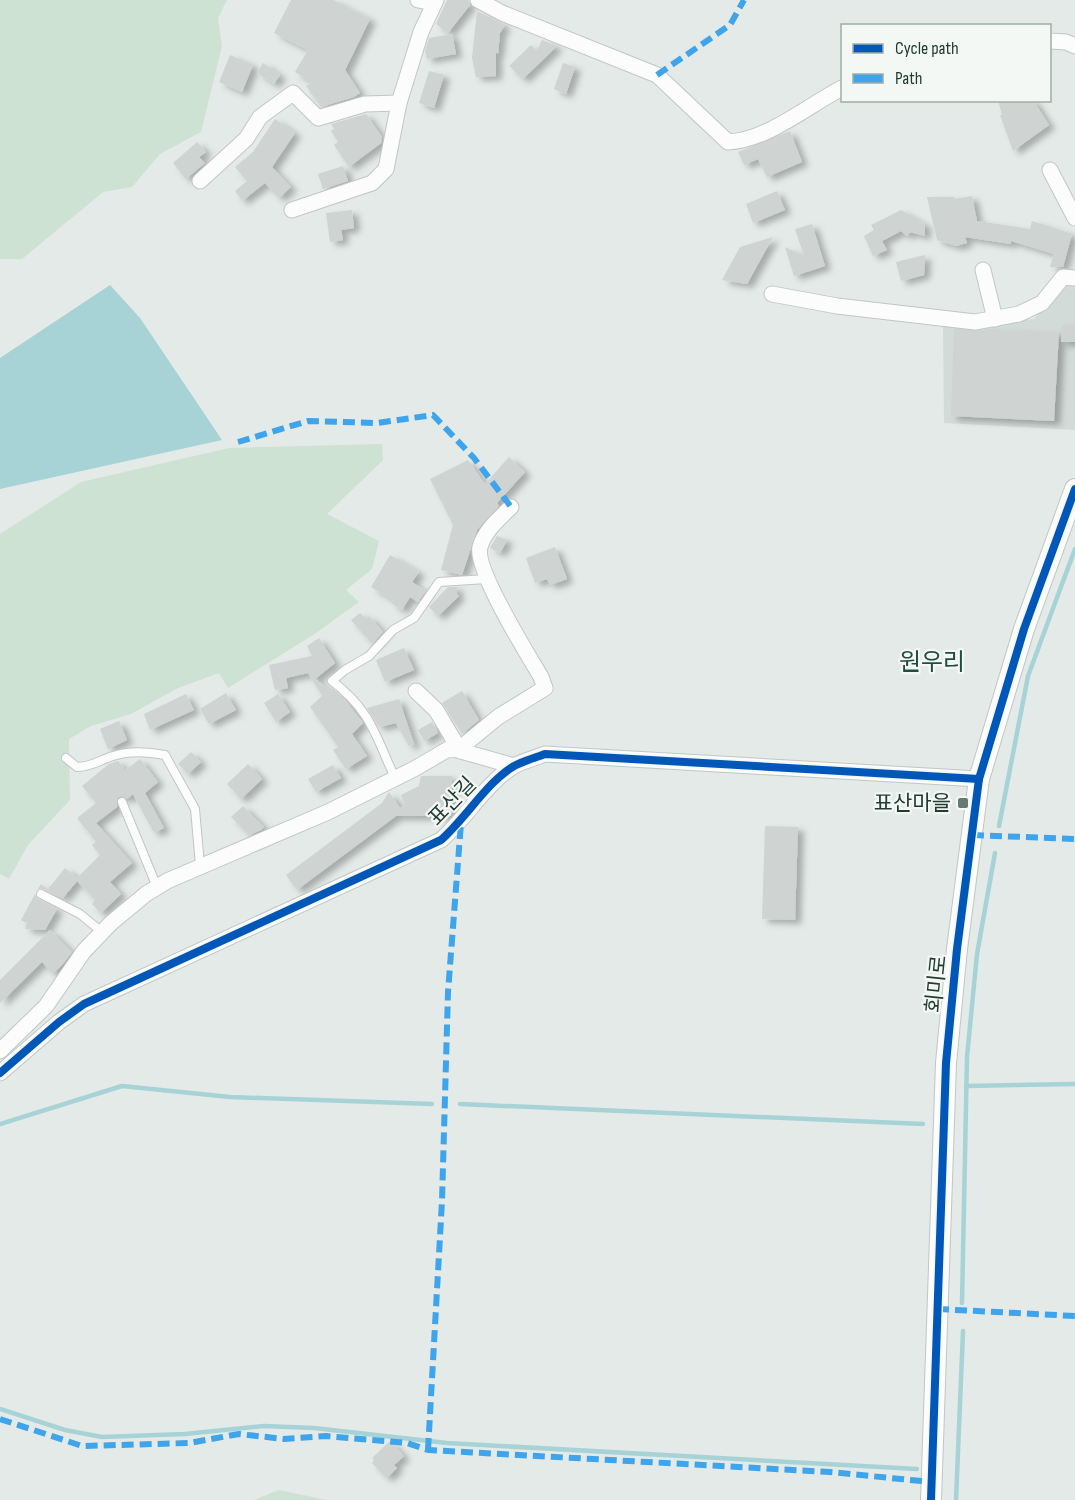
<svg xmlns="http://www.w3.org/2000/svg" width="1075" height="1500" viewBox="0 0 1075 1500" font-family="'Sofia Sans Condensed','Noto Sans KR',sans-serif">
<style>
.built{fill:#d2dbd7}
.green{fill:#cee2d3}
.water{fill:#a7d3d6}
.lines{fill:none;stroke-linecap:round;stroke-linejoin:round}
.stream{stroke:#a7d3d6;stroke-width:4.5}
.building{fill:#cfd3d1;filter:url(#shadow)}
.service-casing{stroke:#c1c7c4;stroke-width:10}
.minor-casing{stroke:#c1c7c4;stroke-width:17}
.tertiary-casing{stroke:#c1c7c4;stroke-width:22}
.service{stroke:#fbfcfb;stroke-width:8}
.minor{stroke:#fbfcfb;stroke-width:15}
.tertiary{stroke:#fbfcfb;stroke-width:20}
.quiet{stroke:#3ea4eb;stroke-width:6;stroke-dasharray:12 6;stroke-linecap:butt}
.cycleway-casing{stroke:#f3f8f5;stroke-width:11}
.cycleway{stroke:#0057b8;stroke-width:8}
.poi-dot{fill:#677972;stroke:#f3f8f5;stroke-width:2}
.labels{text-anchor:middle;stroke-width:4.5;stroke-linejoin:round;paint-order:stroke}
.street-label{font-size:21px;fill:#233c33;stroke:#f3f8f5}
.poi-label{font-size:21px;fill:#233c33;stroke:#f3f8f5;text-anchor:end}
.quarter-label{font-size:24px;fill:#204d3f;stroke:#f3f8f5}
</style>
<defs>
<filter id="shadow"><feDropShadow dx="6" dy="4" stdDeviation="3" flood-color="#0004"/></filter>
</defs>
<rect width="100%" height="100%" fill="#e4eae7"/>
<polygon class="built" points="1065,283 1075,284 1075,430 944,423 943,327 1034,319"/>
<g class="green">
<polygon points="0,0 227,0 218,18 222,46 201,132 160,154 132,187 103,192 22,259 0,259"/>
<polygon points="382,444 383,460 327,514 379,541 372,569 346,590 359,602 316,633 228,688 219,673 178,688 131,714 91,726 69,739 70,800 28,845 9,879 0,874 0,534 81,482 229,448"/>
<polygon points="279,1490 327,1500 254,1500"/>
</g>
<polygon class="water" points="110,285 140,318 222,440 0,489 0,358"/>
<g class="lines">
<g class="stream">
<polyline points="999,826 1028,676 1075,549"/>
<polyline points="966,1086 1075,1084"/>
<polyline points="460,1104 923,1124"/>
<polyline points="0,1124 122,1086 230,1097 432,1104"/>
<polyline points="962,1303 967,1057 977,954 995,853"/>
<polyline points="0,1409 65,1430 102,1437 185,1434 264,1426 314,1428 447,1443 917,1469"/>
<polyline points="956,1500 963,1331"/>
</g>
</g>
<g class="building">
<polygon points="291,0 333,0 370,19 345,70 360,93 354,97 321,107 306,86 312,82 295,72 308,50 274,33"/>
<polygon points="447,0 468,0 470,5 448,33 436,24"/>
<polygon points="477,11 505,25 500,33 498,54 496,52 496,76 476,77 472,58"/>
<polygon points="452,34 456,54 427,59 425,51 429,38"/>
<polygon points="542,40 557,46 523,79 509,66 531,45 537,51"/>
<polygon points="230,55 253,65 242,92 219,82"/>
<polygon points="263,63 280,75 274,84 257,73"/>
<polygon points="563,63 575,67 566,94 554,89"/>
<polygon points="429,71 444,75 434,108 419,103"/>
<polygon points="998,100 1033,100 1049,125 1013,151 1000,115 1002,115"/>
<polygon points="366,114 382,137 381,143 349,167 334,145 338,142 331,131 334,129 331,124"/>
<polygon points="275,119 295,133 272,167 291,187 279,198 265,183 242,201 235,191 247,181 235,167 253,152"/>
<polygon points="790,131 802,162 767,177 758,159 744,165 738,152"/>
<polygon points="197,142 206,152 199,157 205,163 186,179 173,163"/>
<polygon points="343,166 348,181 323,189 318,174"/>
<polygon points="777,191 785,210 753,223 746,204"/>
<polygon points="972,196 977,221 1030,229 1032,221 1072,234 1063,267 1050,267 1054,254 1011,241 1011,244 965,237 967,243 956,246 937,240 927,197 954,197 954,199"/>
<polygon points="352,210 354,228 341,230 343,240 330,242 326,213"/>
<polygon points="901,210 925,224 925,236 910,232 907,236 901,231 882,241 887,250 873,256 864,236 874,230 871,225"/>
<polygon points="812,224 825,266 794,276 785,247 804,256 795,229"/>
<polygon points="773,237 747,284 722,280 740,247"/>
<polygon points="925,255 924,275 901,281 896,262"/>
<polygon points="1062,325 1075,325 1075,342 1061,342"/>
<polygon points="954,329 1059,332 1054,421 951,416"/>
<polygon points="509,457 525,472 497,503 499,506 477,530 462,575 441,570 453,525 430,479 468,460 485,484"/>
<polygon points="497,536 507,540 500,553 490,548"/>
<polygon points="555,547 567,579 550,585 547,579 535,583 526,558"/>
<polygon points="390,555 419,572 412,582 426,591 418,602 410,597 402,610 391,603 393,600 371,587"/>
<polygon points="448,587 458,587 456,593 459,596 438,616 429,607"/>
<polygon points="360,613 366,619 369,616 383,632 372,644 351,620"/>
<polygon points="319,638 335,663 315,679 346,702 363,723 352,734 367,756 346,769 333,750 338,747 310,707 322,696 308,673 286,678 288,688 275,690 269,665 312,656 307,646"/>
<polygon points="404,648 414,670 385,682 376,660"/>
<polygon points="462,691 479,720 462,734 442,703"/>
<polygon points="226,693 236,710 209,724 200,709"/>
<polygon points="186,694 194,710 150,730 144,714"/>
<polygon points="278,694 290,712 276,722 264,703"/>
<polygon points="399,699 414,744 409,746 396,723 379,727 367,708"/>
<polygon points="119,721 127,740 108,749 100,729"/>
<polygon points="432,722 438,733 424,741 418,730"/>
<polygon points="191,752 201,762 188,774 178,764"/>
<polygon points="140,759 158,782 145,793 164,828 154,833 133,794 127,799 122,796 118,798 117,807 96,823 132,863 110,882 121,894 101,913 92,904 95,900 77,881 63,898 44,889 38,889 41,884 48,889 65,868 77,878 100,855 92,845 96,842 77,818 96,803 82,786 109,764 118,761 125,770"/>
<polygon points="248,764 262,779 241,799 227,784"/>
<polygon points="333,765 341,778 316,792 308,779"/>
<polygon points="421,776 452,776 451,816 396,816 297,890 286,875 382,803 389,792 400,808 405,806 401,795 419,786"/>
<polygon points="243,806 264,827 261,830 249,835 231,817"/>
<polygon points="765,826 798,827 795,920 762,919"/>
<polygon points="35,894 38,899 57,909 45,930 25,929 27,923 21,920"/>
<polygon points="50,930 72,952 63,964 53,974 42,962 0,1003 0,980"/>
<polygon points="390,1441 404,1456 394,1465 397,1468 387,1478 372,1463 374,1460 372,1458"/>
</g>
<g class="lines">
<g class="service-casing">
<g id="service">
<path d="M66,758L77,767C91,767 100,760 113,756C129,751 149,752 165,755L195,809L200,865"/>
<path d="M395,778C376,737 371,710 332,681L345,670L369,656L393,630L414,618L439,582L487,579"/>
<polyline points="122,802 157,887"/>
<polyline points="41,894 80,914 102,932"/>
</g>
</g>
<g class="minor-casing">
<g id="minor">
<polyline points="418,0 434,3"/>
<path d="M478,0L502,13L657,75L728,142C768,140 807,106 842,88"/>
<polyline points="1050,41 1066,42 1075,46"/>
<polyline points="1050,170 1075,218"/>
<polyline points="200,181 246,139 260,117 293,93 318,118 365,104 399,103"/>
<polyline points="292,210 372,183 386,169 399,103 421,32 436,0"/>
<polyline points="983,270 995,319"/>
<polyline points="772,294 837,306 975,322 1019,314 1042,303 1063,277 1075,278"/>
<path d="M416,691L436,710L459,749L498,717L545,688L541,677C528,655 474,568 480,547C485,530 499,519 511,507"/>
<polyline points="0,1051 46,1006 84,951 111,923 146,894 167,881 328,812 414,769 450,748 514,766"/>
<path d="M0,1073L59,1022L84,1004L441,840C466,818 487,782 514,766C523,761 535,758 545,754L979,779"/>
</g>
</g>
<g class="tertiary-casing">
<polyline id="tertiary" points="931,1500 946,1063 957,949 979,779 1024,629 1075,489"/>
</g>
<use href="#service" class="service"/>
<use href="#minor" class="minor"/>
<use href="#tertiary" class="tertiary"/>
<g class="quiet">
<polyline points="657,75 730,25 744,0"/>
<polyline points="238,442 308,421 377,423 433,415 474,458 511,507"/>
<polyline points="972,835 1075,839"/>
<polyline points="937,1309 1075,1316"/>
<polyline points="0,1419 82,1446 189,1443 239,1434 284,1439 326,1436 407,1443 428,1450 830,1472 931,1482"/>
<polyline points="428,1450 442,1201 448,992 461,823"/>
</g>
<g class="cycleway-casing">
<g id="cycleway">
<path d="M0,1073L59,1022L84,1004L441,840C466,818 487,782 514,766C523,761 535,758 545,754L979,779"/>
<polyline points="931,1500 946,1063 957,949 979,779 1024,629 1075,489"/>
</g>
</g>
<use href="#cycleway" class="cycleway"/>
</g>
<rect class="poi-dot" x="957" y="797" width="12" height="12" rx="3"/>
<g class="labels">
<g class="street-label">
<text transform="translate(452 801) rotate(-46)" y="7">표산길</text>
<text transform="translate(936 984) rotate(-84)" y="7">회미로</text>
</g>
<g class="poi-label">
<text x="951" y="810">표산마을</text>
</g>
<g class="quarter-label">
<text x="932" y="670">원우리</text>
</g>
</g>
<rect x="841" y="24" width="210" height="78" fill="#f3f8f5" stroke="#a0ada7" stroke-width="1.5"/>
<rect x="853" y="44" width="30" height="9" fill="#0057b8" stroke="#a0ada7" stroke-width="1.5"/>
<text x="895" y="54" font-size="18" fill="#233c33">Cycle path</text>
<rect x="853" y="74" width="30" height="9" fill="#3ea4eb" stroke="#a0ada7" stroke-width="1.5"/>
<text x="895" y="84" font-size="18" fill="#233c33">Path</text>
</svg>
